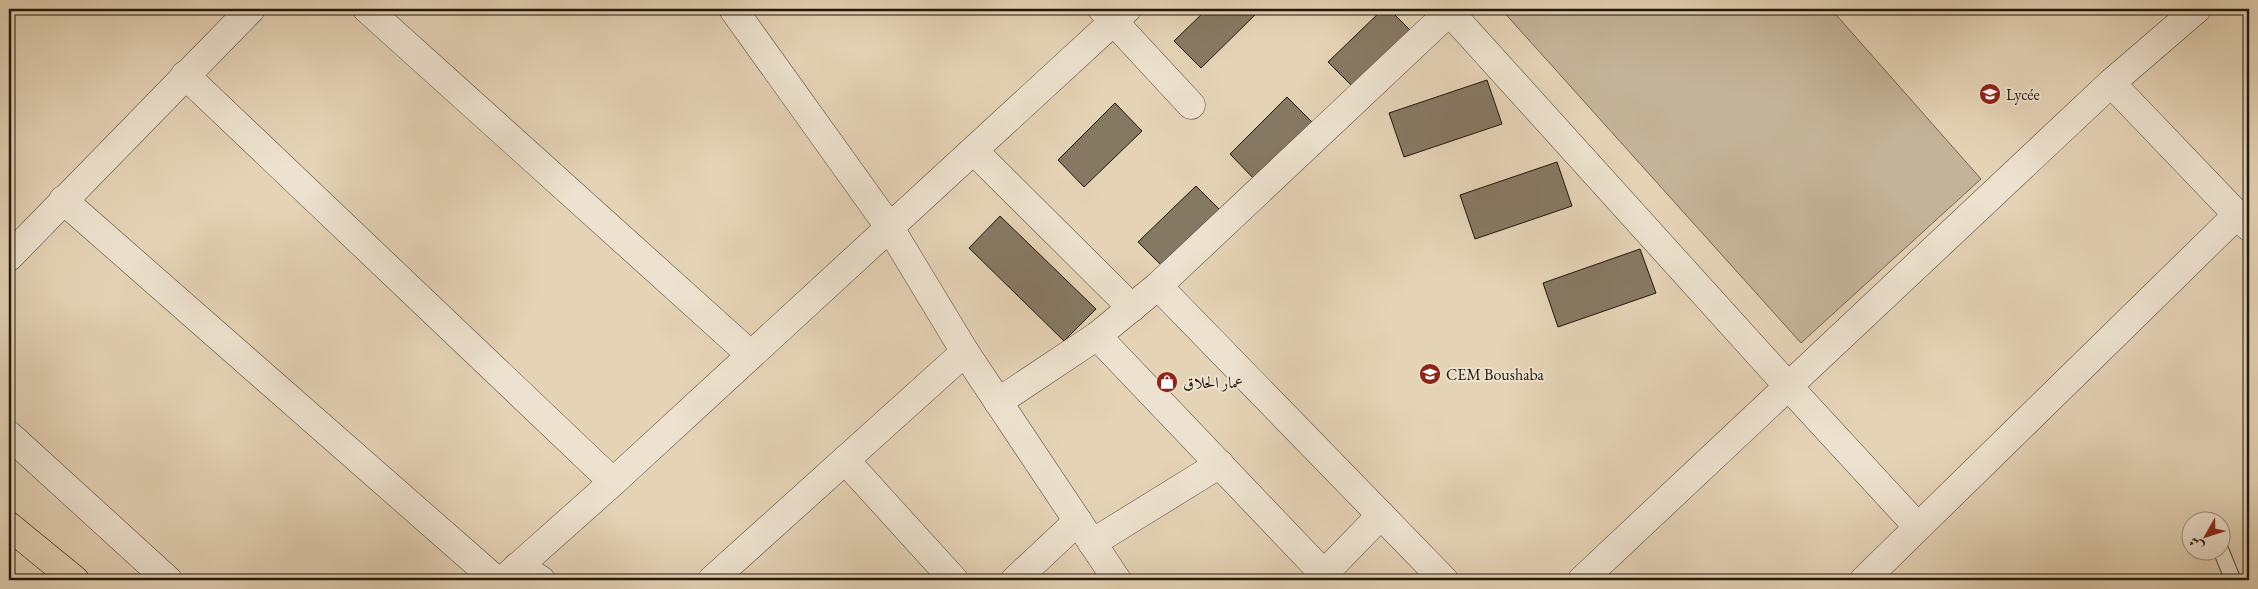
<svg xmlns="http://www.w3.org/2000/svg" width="2258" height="589" viewBox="0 0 2258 589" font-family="'EB Garamond',Amiri,serif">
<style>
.green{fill:#c3b398;stroke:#726552}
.building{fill:#867963;stroke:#21170b}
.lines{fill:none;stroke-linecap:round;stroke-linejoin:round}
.lane-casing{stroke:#524636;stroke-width:17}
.street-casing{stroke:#524636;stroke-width:29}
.primary-casing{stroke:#21170b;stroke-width:29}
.lane{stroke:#ede2cf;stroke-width:15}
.street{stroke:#ede2cf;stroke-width:28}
.primary{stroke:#e4d3b5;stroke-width:28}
.labels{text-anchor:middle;stroke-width:4;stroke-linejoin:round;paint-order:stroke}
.poi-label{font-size:16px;fill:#21170b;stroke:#ede2cf;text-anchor:start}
</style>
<rect width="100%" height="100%" fill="#e4d3b5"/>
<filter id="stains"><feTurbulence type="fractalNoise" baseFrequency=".004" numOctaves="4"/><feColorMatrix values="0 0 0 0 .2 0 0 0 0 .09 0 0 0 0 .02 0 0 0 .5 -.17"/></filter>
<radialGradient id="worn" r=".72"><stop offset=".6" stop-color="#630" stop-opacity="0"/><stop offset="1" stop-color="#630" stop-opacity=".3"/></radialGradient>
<polygon class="green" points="1501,9 1831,9 1981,179 1801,343"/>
<g class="building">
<polygon points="1207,9 1255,9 1258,12 1201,68 1174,41"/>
<polygon points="1383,9 1389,9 1413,33 1355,89 1328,62"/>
<polygon points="1487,80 1502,124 1404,157 1389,113"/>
<polygon points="1287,97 1314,124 1256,181 1230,154"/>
<polygon points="1115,103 1142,131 1084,187 1058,160"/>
<polygon points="1557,162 1572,206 1475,239 1460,195"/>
<polygon points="1196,186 1223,213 1165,269 1138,242"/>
<polygon points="1000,216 1096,309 1064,341 969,248"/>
<polygon points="1640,249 1656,293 1558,327 1543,283"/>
</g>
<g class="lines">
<g class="lane-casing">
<g id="lane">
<polyline points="2210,521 2210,522"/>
<polyline points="2220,548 2233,580"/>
</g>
</g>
<g class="street-casing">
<g id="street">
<polyline points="367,9 751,355"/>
<polyline points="733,9 890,228 965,352 1117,580"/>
<polyline points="1102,9 1191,105"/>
<polyline points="1447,9 1788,386 1918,527"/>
<polyline points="185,75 613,482"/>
<polyline points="2111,83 2249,227"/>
<polyline points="974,151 1132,308"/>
<polyline points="63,200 496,580"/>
<polyline points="9,257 251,9"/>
<polyline points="1158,286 1444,580"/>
<polyline points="1097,336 1324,574"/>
<polyline points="998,402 1097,336 1158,286 1449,12"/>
<polyline points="9,435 168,580"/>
<polyline points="845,460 954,580"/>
<polyline points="1092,543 1220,464"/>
<polyline points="518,566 541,580"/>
<polyline points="503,580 613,482 1127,9"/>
<polyline points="712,580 965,352"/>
<polyline points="1015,580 1078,521"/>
<polyline points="1318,580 1381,515"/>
<polyline points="1582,580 2111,83 2197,9"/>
<polyline points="1864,580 2237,215"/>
</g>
</g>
<g class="primary-casing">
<polyline id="primary" points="9,526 75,580"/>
</g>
<use href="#lane" class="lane"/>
<use href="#street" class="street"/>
<use href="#primary" class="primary"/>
</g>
<defs>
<g id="school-disc" transform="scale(1.125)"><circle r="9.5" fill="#8f2418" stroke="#ede2cf"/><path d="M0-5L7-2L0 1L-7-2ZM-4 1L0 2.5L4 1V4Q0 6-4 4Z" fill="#fff"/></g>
<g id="shop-disc" transform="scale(1.125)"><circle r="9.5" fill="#8f2418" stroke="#ede2cf"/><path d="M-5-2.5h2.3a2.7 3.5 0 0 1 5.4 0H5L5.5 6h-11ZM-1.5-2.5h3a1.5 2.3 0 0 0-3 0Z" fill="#fff"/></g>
</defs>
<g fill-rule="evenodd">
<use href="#school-disc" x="1990" y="94"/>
<use href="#school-disc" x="1430" y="374"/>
<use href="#shop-disc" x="1167" y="382"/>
</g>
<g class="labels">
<g class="poi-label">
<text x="2006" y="100">Lycée</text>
<text x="1446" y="380">CEM Boushaba</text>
<text x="1183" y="388">عمار الحلاق</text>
</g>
</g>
<rect width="2258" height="589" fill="none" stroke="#e4d3b5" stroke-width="30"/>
<rect x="10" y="10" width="2238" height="569" fill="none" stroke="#21170b" stroke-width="2.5"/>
<rect x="15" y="15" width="2228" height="559" fill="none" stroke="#21170b"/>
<g transform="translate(2206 536) rotate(231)"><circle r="24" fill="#ede2cf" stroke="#9b9181"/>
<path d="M0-4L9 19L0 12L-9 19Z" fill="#8f2418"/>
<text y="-8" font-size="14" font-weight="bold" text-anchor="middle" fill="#21170b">ش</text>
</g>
<rect width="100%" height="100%" filter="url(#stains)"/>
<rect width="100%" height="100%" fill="url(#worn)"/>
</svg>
